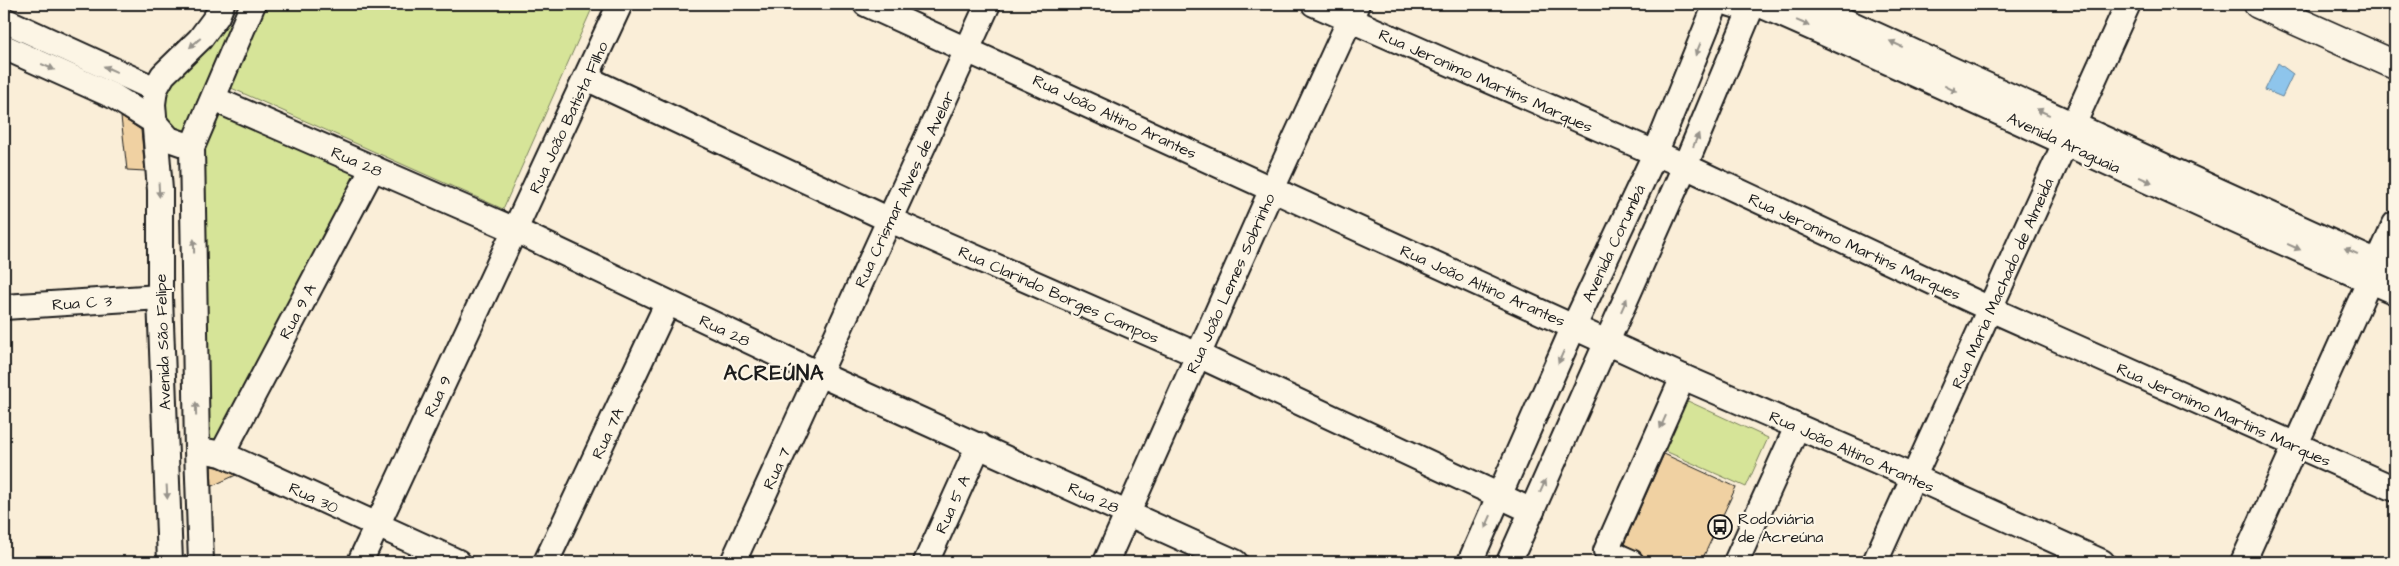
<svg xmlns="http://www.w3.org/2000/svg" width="2399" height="566" viewBox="0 0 2399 566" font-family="'Architects Daughter',sans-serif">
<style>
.green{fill:#d6e498;stroke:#79805a}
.water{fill:#8ec5ec;stroke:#608199}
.building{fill:#f0d1a2;stroke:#1c1c1c}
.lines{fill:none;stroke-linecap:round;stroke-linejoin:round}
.minor-casing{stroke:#1c1c1c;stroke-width:28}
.major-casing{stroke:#1c1c1c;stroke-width:31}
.minor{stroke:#fcf5e5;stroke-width:24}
.major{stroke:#fcf5e5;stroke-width:28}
.oneway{fill:#97938b}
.labels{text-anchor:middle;stroke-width:4.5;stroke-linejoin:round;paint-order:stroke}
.street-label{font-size:16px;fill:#1c1c1c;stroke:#fcf5e5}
.poi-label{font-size:16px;fill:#1c1c1c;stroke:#fcf5e5;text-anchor:start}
.district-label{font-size:21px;font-weight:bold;letter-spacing:1px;fill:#1c1c1c;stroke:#fcf5e5}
</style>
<rect width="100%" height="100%" fill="#faeed8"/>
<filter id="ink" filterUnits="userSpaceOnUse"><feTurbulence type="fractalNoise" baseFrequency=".02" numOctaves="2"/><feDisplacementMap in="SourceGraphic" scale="10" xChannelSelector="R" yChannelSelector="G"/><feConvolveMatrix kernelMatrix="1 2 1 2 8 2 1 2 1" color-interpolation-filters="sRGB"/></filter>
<g filter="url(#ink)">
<g class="green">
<polygon points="265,4 594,4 503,209 229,87"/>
<polygon points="217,17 241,29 181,144 154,103"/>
<polygon points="218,109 364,172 221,444 205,441 201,150"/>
<polygon points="1677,396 1768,438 1746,487 1654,446"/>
</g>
<polygon class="water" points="2278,63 2293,74 2282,97 2265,90"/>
<g class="building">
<polygon points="121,117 141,130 145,171 127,170"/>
<polygon points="1664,454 1736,487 1701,562 1646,562 1642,554 1624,544"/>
<polygon points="211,466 218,467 236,475 212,486"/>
</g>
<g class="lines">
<g class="minor-casing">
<g id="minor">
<polyline points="866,4 1683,377 1914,477 2102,562"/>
<polyline points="1314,4 1685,166 1990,309 2395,489"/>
<path d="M1731,4L1741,7L1758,4C1972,97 2181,199 2395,292"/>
<polyline points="1808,4 2395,271"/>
<polyline points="4,20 155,89"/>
<polyline points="4,47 113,96 153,121 169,139 192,147"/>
<polyline points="586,78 890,220 1198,355 1532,511"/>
<polyline points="214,99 515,230 819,374 1235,562"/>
<polyline points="4,307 160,297"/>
<polyline points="206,451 222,454 458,562"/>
<polyline points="222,454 373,168"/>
<polyline points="170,562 160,297 160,190 153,104 155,89 163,75 200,39 217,16 222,4"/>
<polyline points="201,562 197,450 192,147 253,4"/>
<polyline points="360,562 620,4"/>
<polyline points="546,562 667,304"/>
<polyline points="733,562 988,4"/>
<polyline points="926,562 979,445"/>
<polyline points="1106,562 1272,189 1357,4"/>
<polyline points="1470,562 1574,326 1655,154 1716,4"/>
<polyline points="1509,562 1685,166 1752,6"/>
<polyline points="1631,562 1606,551 1683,377"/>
<polyline points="1736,562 1797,427"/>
<polyline points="1875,562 2128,4"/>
<polyline points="2243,562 2395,224"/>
</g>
</g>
<g class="major-casing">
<polyline id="major" points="2258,4 2395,65"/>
</g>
<use href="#minor" class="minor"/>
<use href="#major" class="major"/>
</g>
<defs><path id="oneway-solid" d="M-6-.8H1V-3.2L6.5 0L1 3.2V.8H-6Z" transform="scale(1.25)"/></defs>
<g class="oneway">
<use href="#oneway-solid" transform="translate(1803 23) rotate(23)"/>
<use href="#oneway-solid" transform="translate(195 43) rotate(139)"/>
<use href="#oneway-solid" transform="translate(1896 44) rotate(-155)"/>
<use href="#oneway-solid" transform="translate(1698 49) rotate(112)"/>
<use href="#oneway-solid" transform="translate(48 67) rotate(24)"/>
<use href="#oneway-solid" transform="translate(110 69) rotate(-156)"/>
<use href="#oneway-solid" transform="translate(1951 89) rotate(26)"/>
<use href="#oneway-solid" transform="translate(2043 112) rotate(-155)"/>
<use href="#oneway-solid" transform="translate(1696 140) rotate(-67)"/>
<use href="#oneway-solid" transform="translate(2146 180) rotate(24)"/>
<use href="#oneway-solid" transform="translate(159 190) rotate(87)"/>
<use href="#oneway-solid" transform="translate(194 246) rotate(-91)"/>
<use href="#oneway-solid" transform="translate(2294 247) rotate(24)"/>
<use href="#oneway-solid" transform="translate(2351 251) rotate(-156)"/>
<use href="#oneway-solid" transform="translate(1624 305) rotate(-66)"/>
<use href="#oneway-solid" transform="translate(1561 357) rotate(114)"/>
<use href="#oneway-solid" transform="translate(196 409) rotate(-91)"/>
<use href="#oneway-solid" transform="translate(1663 422) rotate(114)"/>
<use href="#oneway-solid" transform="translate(1543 486) rotate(-66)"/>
<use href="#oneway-solid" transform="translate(167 492) rotate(87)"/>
<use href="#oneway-solid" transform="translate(1488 522) rotate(114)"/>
</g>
</g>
<defs>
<g id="bus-ring" transform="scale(1.25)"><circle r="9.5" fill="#fcf5e5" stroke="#1c1c1c" stroke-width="1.5"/><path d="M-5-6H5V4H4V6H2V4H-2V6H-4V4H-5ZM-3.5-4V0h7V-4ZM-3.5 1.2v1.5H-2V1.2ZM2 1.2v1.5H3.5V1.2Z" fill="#1c1c1c"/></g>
</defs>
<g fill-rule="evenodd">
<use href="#bus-ring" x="1720" y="527"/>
</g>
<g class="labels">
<g class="street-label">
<text transform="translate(1486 80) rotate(24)" y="6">Rua Jeronimo Martins Marques</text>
<text transform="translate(1115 116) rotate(25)" y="6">Rua João Altino Arantes</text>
<text transform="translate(568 117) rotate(-65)" y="6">Rua João Batista Filho</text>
<text transform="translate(2064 142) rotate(25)" y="6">Avenida Araguaia</text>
<text transform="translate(357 161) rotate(23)" y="6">Rua 28</text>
<text transform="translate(904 189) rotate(-65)" y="6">Rua Crismar Alves de Avelar</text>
<text transform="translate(1613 243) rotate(-65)" y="6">Avenida Corumbá</text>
<text transform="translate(1855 246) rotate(25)" y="6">Rua Jeronimo Martins Marques</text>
<text transform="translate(1230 283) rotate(-66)" y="6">Rua João Lemes Sobrinho</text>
<text transform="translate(2002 283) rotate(-66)" y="6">Rua Maria Machado de Almeida</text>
<text transform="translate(1483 285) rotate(24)" y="6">Rua João Altino Arantes</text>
<text transform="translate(1059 294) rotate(24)" y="6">Rua Clarindo Borges Campos</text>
<text transform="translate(82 302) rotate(-4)" y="6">Rua C 3</text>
<text transform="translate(297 311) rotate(-62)" y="6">Rua 9 A</text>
<text transform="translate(725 330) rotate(25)" y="6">Rua 28</text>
<text transform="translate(162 342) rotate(-92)" y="6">Avenida São Felipe</text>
<text transform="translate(437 396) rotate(-65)" y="6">Rua 9</text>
<text transform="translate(2224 414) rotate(24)" y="6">Rua Jeronimo Martins Marques</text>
<text transform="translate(607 433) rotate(-65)" y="6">Rua 7A</text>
<text transform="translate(1852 451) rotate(24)" y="6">Rua João Altino Arantes</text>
<text transform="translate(776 468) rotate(-65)" y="6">Rua 7</text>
<text transform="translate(314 497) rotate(25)" y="6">Rua 30</text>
<text transform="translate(1094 497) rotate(24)" y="6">Rua 28</text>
<text transform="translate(952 504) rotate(-66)" y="6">Rua 5 A</text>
</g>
<g class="poi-label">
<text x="1738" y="524">Rodoviária<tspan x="1738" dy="18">de Acreúna</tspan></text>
</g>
<g class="district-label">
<text x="774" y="380">ACREÚNA</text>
</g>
</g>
<rect width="2399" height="566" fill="none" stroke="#fcf5e5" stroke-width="20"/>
<rect x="10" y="10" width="2379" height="546" fill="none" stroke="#1c1c1c" stroke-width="2" filter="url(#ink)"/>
</svg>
